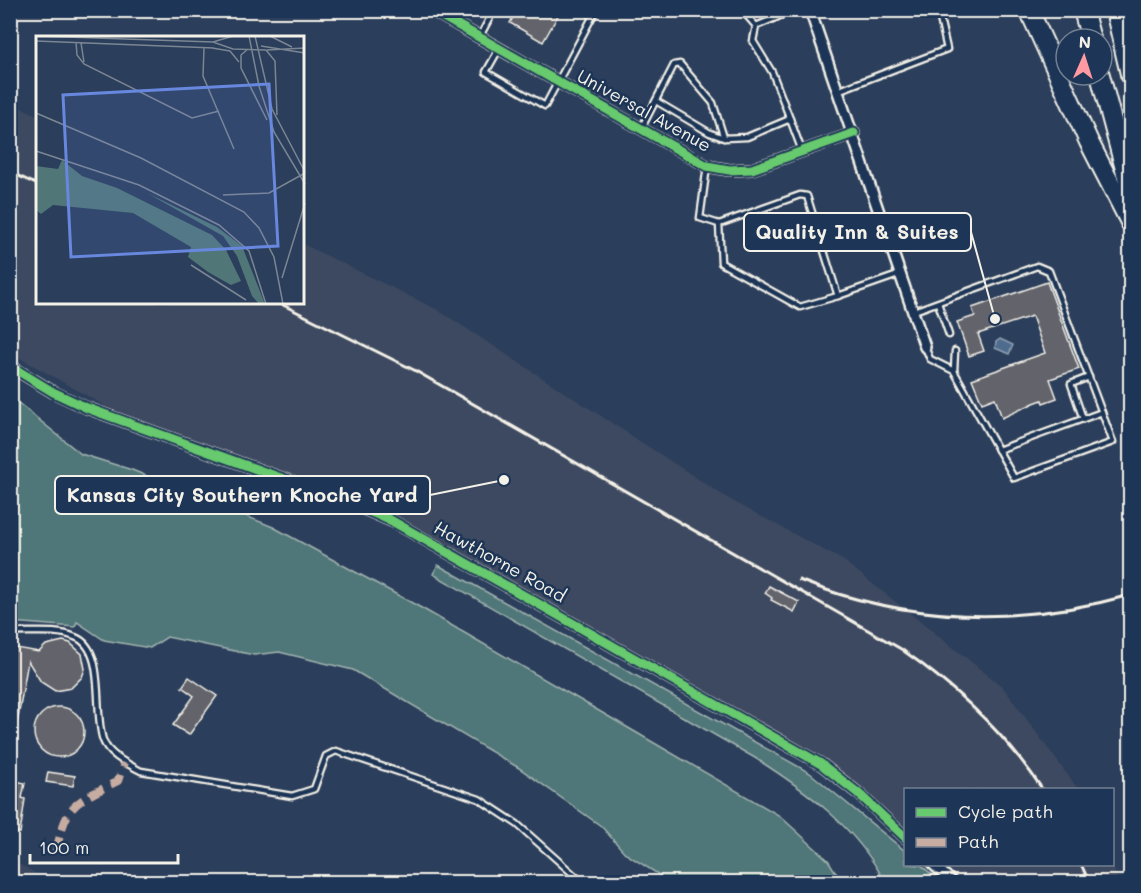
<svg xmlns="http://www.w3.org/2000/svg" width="1141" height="893" viewBox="0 0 1141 893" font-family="Mali,sans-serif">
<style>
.built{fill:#3c4960}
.green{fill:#507678;stroke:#a2b4b0;stroke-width:1.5}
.water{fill:#4f6c8f;stroke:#91a1b3;stroke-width:1.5}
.building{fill:#63646c;stroke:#f4f1e8;stroke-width:1.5}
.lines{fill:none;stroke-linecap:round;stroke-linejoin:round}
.lane-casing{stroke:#f4f1e8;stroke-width:9}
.street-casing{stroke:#f4f1e8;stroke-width:14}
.highway-casing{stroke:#f4f1e8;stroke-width:22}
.lane{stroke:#1d3557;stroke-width:4.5}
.street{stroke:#1d3557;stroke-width:9}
.highway{stroke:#1d3557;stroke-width:18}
.rail{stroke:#f4f1e8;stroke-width:3}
.quiet{stroke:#c7aca2;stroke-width:8;stroke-dasharray:15 8;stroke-linecap:butt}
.cycleway-casing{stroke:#1d3557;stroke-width:13}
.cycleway{stroke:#67ca6e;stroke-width:9}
.labels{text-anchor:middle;stroke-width:5;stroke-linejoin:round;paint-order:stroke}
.street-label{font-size:18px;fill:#f4f1e8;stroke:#1d3557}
.inset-road{fill:none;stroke:#7b8693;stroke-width:1.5}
.view{fill:#6887de;fill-opacity:0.15;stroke:#6887de;stroke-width:3}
.inset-edge{fill:none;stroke:#f4f1e8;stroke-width:3}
.leader{fill:none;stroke:#f4f1e8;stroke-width:2}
.callout-dot{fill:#f4f1e8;stroke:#1d3557;stroke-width:2}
.callout{fill:#1d3557;stroke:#f4f1e8;stroke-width:2}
.callout-label{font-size:20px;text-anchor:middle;font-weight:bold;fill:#f4f1e8}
</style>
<rect width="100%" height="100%" fill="#2b3e5b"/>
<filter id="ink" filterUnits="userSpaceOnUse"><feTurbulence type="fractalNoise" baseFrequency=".0167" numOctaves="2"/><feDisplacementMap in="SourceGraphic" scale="12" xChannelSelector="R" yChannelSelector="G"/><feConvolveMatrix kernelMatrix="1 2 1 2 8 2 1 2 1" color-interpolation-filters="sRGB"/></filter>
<g filter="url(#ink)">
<g class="built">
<polygon points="10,102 37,115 38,303 303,303 303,244 438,310 729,499 844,561 1003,687 1078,789 906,790 905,828 865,790 799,744 392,513 107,407 11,353"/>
<polygon points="11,860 52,882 11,882"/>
<polygon points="1112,864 1119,882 964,882 945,865"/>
</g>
<g class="green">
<polygon points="11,397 81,454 132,470 273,527 425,610 637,733 780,816 828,860 842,882 659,882 661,876 626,854 601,826 519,768 353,670 279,652 254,655 167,637 150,648 104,640 77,622 75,627 11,622"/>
<path d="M438,565L810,773L905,851L906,864L921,865L940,882H885C856,827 807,791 755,758L433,574Z"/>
</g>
<polygon class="water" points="1000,339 1013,345 1009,354 995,348 996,342"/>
<g class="building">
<polygon points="517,10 561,10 543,42 510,23"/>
<polygon points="1047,282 1079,369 1050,379 1057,398 1043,403 1042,400 1034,403 1002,418 995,398 982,403 972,379 1045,353 1032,316 978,334 984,351 969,356 957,322 975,316 972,308"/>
<polygon points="769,586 799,602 794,612 771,600 772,598 765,593"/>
<polygon points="63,641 70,643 82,654 85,669 82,677 71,688 55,691 41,682 28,661 15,735 10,735 10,647 39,652 46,645"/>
<polygon points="189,677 217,696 189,735 173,725 194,696 182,687"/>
<circle cx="59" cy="732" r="25"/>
<polygon points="48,772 75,776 73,786 46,782"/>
<polygon points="10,780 25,783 22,798 25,799 20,833 10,831"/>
</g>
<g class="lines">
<g class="lane-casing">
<g id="lane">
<polyline points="742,10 756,26"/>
<polyline points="479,38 494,10"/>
<polyline points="499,49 486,72 545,106 596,10"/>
<polyline points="840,90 947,49 938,10"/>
<polyline points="656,101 710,133 724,138"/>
<polyline points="790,119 772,72 753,41 756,26 795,10"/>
<polyline points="641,129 674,65 680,64 713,103 724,138 747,137 790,119 802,151"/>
<polyline points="707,166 700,218 719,224 800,195 807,196 838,296 901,274"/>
<polyline points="719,224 721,263 800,307 838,296"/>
<polyline points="938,303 949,335"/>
<polyline points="914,311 1037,266 1049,271 1113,442 1014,478 954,371 930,359 925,347"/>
<polyline points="954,371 955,351"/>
<polyline points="1083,419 1071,384 1089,377"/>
<polyline points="998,450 1102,412"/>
<path d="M10,632C30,633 57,629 75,637C107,649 93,712 103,740C108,755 128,764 141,771L292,796L314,789L326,756L336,751L479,799L517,824L582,882"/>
</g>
</g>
<g class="street-casing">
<g id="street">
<polyline points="431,10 707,166 729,170 752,169 854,133"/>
<polyline points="810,10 925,347"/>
<polyline points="10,366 53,392 87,408 353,504 392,521 821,764 859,794 906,838"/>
<polyline points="933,864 952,882"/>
</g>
</g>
<g class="highway-casing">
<g id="highway">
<polyline points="1029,10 1089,142 1130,222"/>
<polyline points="1083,10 1091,39"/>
<polyline points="1115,10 1130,74"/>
<polyline points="1100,75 1130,188"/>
</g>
</g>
<use href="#lane" class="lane"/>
<use href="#street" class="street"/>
<use href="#highway" class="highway"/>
<g class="rail">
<polyline points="10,172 38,185"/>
<path d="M279,303L414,370L901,649C957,688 1005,733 1043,790"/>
<path d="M799,580C906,623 1020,626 1130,595"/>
<polyline points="1081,864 1089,882"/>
</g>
<path class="quiet" d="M56,852C67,802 74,803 118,781L124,763"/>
<g class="cycleway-casing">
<g id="cycleway">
<polyline points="431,10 707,166 729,170 752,169 854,133"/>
<polyline points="10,366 53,392 87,408 353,504 392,521 821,764 859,794 906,838"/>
</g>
</g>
<use href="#cycleway" class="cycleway"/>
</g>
</g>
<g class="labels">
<g class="street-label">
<text transform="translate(644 111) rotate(29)" y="6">Universal Avenue</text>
<text transform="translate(500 562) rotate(29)" y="6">Hawthorne Road</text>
</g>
</g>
<g transform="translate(36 36)">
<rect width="268" height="268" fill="#2b3e5b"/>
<path d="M26,124L46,140L81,152L176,199L190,214L205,245L195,249L172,236L152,221L155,211L97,177L17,169L5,178L0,174V130L22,133ZM111,157L181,191L206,210L229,268H223L216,260L201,220L187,200Z" fill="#507678"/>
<path class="inset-road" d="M1,0L177,6L197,13L230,14M213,0L223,50L238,96L269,148M219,0L236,73L269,136M234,0L256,11M0,5L178,12M40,6L41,19L48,28L156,82L183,75M177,6L197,0M45,7L48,26M225,10L269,17M168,12L167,40L198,113M176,12L194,15L203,26M212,13L205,19V32L231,84M230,14L239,25L241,79M231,14L269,12M0,77L105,122L208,176L223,192L238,221L247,268M0,115L103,149L183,189L213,215L230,268M187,159L233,157L269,137M155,229L210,264M246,242L269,167"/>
<path class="view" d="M233,48L242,210L35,221L27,59Z"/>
<rect width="268" height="268" class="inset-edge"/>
</g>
<path class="leader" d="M995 319L971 232M504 480L430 495"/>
<g class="callout-dot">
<circle cx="995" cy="319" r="6"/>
<circle cx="504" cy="480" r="6"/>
</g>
<g class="callout">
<rect x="744" y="213" width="227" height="38" rx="6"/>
<rect x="55" y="476" width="375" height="38" rx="6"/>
</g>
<g class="callout-label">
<text x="857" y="239">Quality Inn &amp; Suites</text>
<text x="242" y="502">Kansas City Southern Knoche Yard</text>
</g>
<rect width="1141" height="893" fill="none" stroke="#1d3557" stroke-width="36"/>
<rect x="18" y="18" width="1105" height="857" fill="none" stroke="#f4f1e8" stroke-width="2" filter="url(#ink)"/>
<rect x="904" y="788" width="210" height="78" fill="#1d3557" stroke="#738091" stroke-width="1.5"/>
<rect x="916" y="808" width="30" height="9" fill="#67ca6e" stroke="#738091" stroke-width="1.5"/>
<text x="958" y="818" font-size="18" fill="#f4f1e8">Cycle path</text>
<rect x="916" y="838" width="30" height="9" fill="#c7aca2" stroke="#738091" stroke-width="1.5"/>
<text x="958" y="848" font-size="18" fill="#f4f1e8">Path</text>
<g transform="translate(1084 57) rotate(3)"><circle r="28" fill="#1d3557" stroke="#738091" stroke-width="1.5"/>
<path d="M0-4.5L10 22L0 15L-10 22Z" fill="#ff9aa2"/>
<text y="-9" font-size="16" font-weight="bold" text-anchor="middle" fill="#f4f1e8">N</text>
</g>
<path d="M30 854v9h148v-9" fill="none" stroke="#f4f1e8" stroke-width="3"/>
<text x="39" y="854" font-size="18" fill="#f4f1e8" stroke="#1d3557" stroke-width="4.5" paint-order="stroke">100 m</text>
</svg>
